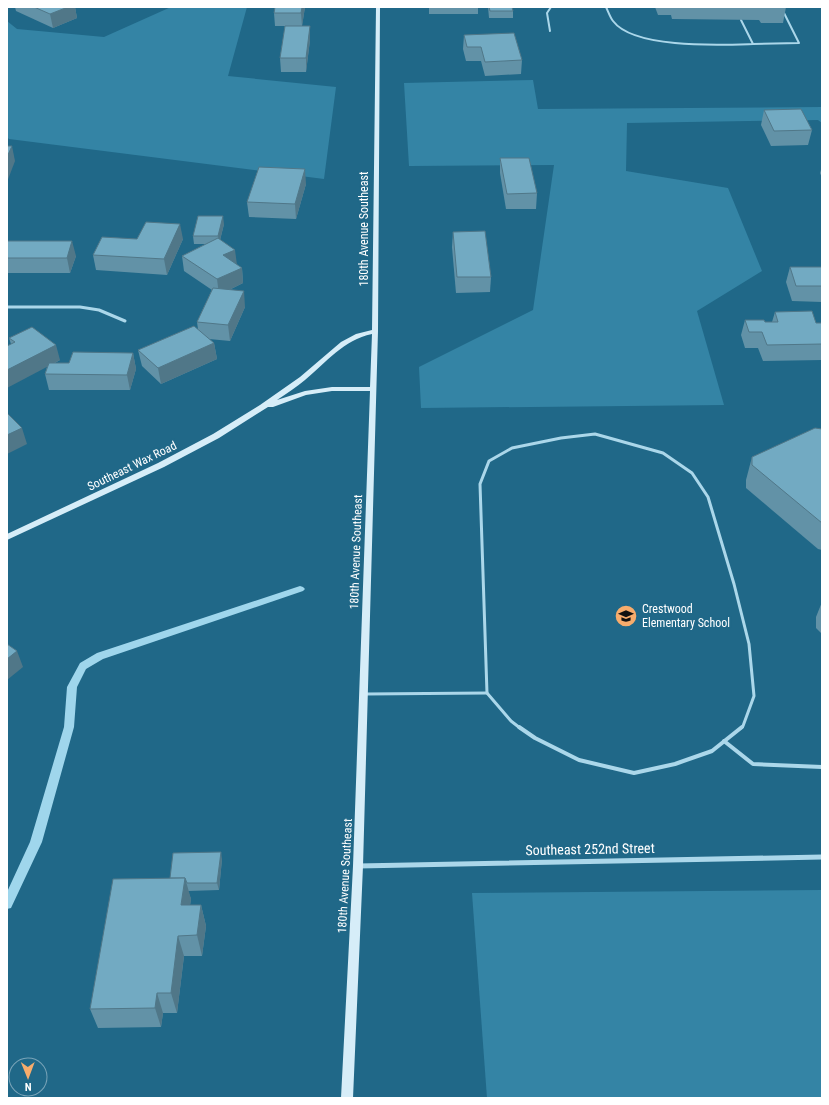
<svg xmlns="http://www.w3.org/2000/svg" width="829" height="1105" viewBox="0 0 829 1105" font-family="'Roboto Condensed',sans-serif">
<style>
.green{fill:#3484a5}
.lines{fill:none;stroke-linecap:round;stroke-linejoin:round}
.stream{fill:#9fd6ec;fill-rule:evenodd}
.lane-far2{stroke:#abd7ea;stroke-width:2}
.lane-far1{stroke:#abd7ea;stroke-width:3}
.lane{stroke:#abd7ea;stroke-width:4}
.street-far1{stroke:#abd7ea;stroke-width:3}
.street{stroke:#abd7ea;stroke-width:5}
.secondary{fill:#d6edf8;fill-rule:evenodd}
.wall{fill:#6292a7}
.shaded-wall{fill:#507788}
.building{fill:#72aac2;stroke:#507788}
.labels{text-anchor:middle;stroke-width:4;stroke-linejoin:round;paint-order:stroke}
.street-label{font-size:12px;fill:#fff;stroke:#206888}
.poi-label{font-size:12px;fill:#fff;stroke:#206888;text-anchor:start}
.near-street-label{font-size:14px;fill:#fff;stroke:#206888}
</style>
<rect width="100%" height="100%" fill="#206888"/>
<g class="green">
<polygon points="171,7 247,7 228,76 336,87 324,179 9,139 7,137 7,21 17,29 104,37"/>
<polygon points="533,80 538,109 822,107 822,123 818,120 627,123 626,171 728,188 762,271 697,311 724,405 421,408 419,367 533,310 554,165 409,166 404,83"/>
<polygon points="822,890 822,1098 487,1098 472,893"/>
</g>
<g class="lines">
<polygon class="stream" points="300,586 303,587 305,589 303,591 103,659 86,669 77,687 74,727 42,842 11,908 7,909 7,892 30,842 64,727 67,687 80,663 97,653"/>
<g class="lane-far2">
<path d="M606,7C608,11 610,17 613,21C634,49 720,45 753,44L741,20"/>
<polyline points="550,31 547,13 551,7"/>
<polyline points="753,44 799,43 781,7"/>
</g>
<g class="lane-far1">
<polyline points="366,694 487,693"/>
<polyline points="520,728 511,721 487,693 480,484 489,461 512,448 561,438 595,434 663,453 692,473 708,497 734,584 749,644 754,696 743,726 741,728"/>
</g>
<g class="lane">
<polyline points="519,727 535,738 579,760 634,773 675,764 712,751 742,727"/>
<polyline points="724,741 753,764 822,767"/>
</g>
<polyline class="street-far1" points="7,307 80,307 99,310 125,321"/>
<polyline class="street" points="358,866 822,857"/>
<path class="secondary" d="M376,7H380L378,331L363,866L353,1098H341L353,866L370,391H332L306,395L273,407H268L219,438L164,467L7,540V534L158,463L213,434L260,405L300,377L341,342L356,334L372,330ZM372,334L370,387H332L305,391L277,400C287,393 297,387 305,380C327,362 343,340 372,334Z"/>
</g>
<g class="wall">
<polygon points="15,7 75,7 77,18 53,28 16,11"/>
<polygon points="305,7 302,26 310,40 306,72 281,72 280,58 285,26 275,26 274,13"/>
<rect x="429" y="7" width="49" height="7"/>
<polygon points="488,7 512,7 513,11 513,18 489,18"/>
<polygon points="655,7 786,7 783,23 761,23 759,20 672,19 671,15 658,15"/>
<polygon points="464,35 522,60 521,74 485,76 481,61 466,61 463,49"/>
<polygon points="764,110 812,130 808,145 771,146 761,125"/>
<polygon points="500,158 537,193 536,209 506,209 500,173"/>
<polygon points="822,166 822,178 820,173"/>
<polygon points="306,184 296,219 249,217 247,202"/>
<polygon points="224,224 220,240 237,265 242,268 243,283 229,290 245,307 230,341 209,339 214,343 217,359 161,384 142,366 138,350 198,329 197,322 212,290 184,271 182,256 206,244 194,244 193,236"/>
<polygon points="453,232 491,277 490,292 456,293 452,247"/>
<polygon points="137,239 183,239 167,275 96,270 93,255"/>
<polygon points="7,241 76,256 70,273 7,273"/>
<polygon points="790,267 822,267 822,302 792,301 786,282"/>
<polygon points="775,312 816,323 822,323 822,360 763,361 758,348 745,348 741,335 745,320 765,322 772,322"/>
<polygon points="9,338 60,360 55,363 69,363 133,353 136,369 130,390 49,390 45,374 47,367 11,344"/>
<polygon points="822,429 822,550 818,549 746,488 746,480 752,457"/>
<polygon points="822,602 822,634 816,628 816,617"/>
<polygon points="222,859 219,890 188,891 191,899 190,905 201,905 206,926 202,956 184,956 177,1013 163,1013 161,1027 98,1028 90,1009 170,878"/>
</g>
<g class="shaded-wall">
<polygon points="68,7 75,7 77,18 53,28 50,14"/>
<polygon points="302,7 305,7 302,26 301,13"/>
<polygon points="310,26 310,40 306,72 306,58"/>
<polygon points="12,146 15,161 7,182 7,157"/>
<polygon points="305,169 306,184 296,219 295,204"/>
<polygon points="223,216 224,224 219,244 218,236"/>
<polygon points="180,224 183,239 167,275 164,259"/>
<polygon points="72,241 76,256 70,273 67,258"/>
<polygon points="235,250 237,265 223,255"/>
<polygon points="242,268 243,283 219,295 217,279"/>
<polygon points="244,291 245,307 230,341 228,325"/>
<polygon points="214,343 217,359 161,384 158,368"/>
<polygon points="56,345 60,360 7,388 7,370"/>
<polygon points="133,353 136,369 130,390 127,375"/>
<polygon points="22,428 27,444 7,454 7,435"/>
<polygon points="17,651 23,667 7,680 7,659"/>
<polygon points="221,852 222,859 219,890 217,883"/>
<polygon points="185,878 191,899 187,926 181,905"/>
<polygon points="201,905 206,926 202,956 197,935"/>
<polygon points="178,936 184,956 177,1013 171,993"/>
<polygon points="157,993 163,1013 161,1027 155,1008"/>
</g>
<g class="building">
<polygon points="34,7 68,7 50,14"/>
<polygon points="275,7 302,7 301,13 274,13"/>
<polygon points="489,7 512,7 513,11 490,11"/>
<polygon points="285,26 310,26 306,58 280,58"/>
<polygon points="514,33 522,60 485,62 481,47 467,47 464,35"/>
<polygon points="801,109 812,130 774,131 764,110"/>
<polygon points="7,146 12,146 7,157"/>
<polygon points="500,158 529,158 537,193 507,194"/>
<polygon points="259,167 305,169 295,204 247,202"/>
<polygon points="198,216 223,216 218,236 193,236"/>
<polygon points="146,222 180,224 164,259 93,255 102,237 137,239"/>
<polygon points="485,231 491,277 457,277 453,232"/>
<polygon points="218,238 235,250 223,255 242,268 217,279 182,256"/>
<polygon points="7,241 72,241 67,258 7,258"/>
<polygon points="790,267 822,267 822,286 796,286"/>
<polygon points="213,288 244,291 228,325 197,322"/>
<polygon points="812,311 816,323 822,323 822,344 767,345 762,332 749,332 745,320 764,320 765,322 778,322 775,312"/>
<polygon points="194,326 214,343 158,368 138,350"/>
<polygon points="32,327 56,345 7,370 7,346 15,342 9,338"/>
<polygon points="73,352 133,353 127,375 45,374 49,363 69,363"/>
<polygon points="7,413 22,428 7,435"/>
<polygon points="815,428 822,429 822,523 752,465 752,457"/>
<polygon points="7,644 17,651 7,659"/>
<polygon points="221,852 217,883 187,883 185,878 170,878 173,853"/>
<polygon points="185,878 181,905 201,905 197,935 178,936 171,993 157,993 155,1008 90,1009 113,879"/>
</g>
<defs>
<g id="school-disc" transform="scale(1.15)"><circle r="9.5" fill="#f7ac6c" stroke="#206888"/><path d="M0-5L7-2L0 1L-7-2ZM-4 1L0 2.5L4 1V4Q0 6-4 4Z" fill="#111"/></g>
</defs>
<g fill-rule="evenodd">
<use href="#school-disc" x="626" y="616"/>
</g>
<g class="labels">
<g class="street-label">
<text transform="translate(364 229) rotate(-90)" y="4">180th Avenue Southeast</text>
<text transform="translate(132 466) rotate(-26)" y="4">Southeast Wax Road</text>
<text transform="translate(356 552) rotate(-88)" y="4">180th Avenue Southeast</text>
<text transform="translate(345 876) rotate(-87)" y="4">180th Avenue Southeast</text>
</g>
<g class="poi-label">
<text x="642" y="613">Crestwood<tspan x="642" dy="14">Elementary School</tspan></text>
</g>
<g class="near-street-label">
<text transform="translate(590 849) rotate(-1)" y="5">Southeast 252nd Street</text>
</g>
</g>
<rect width="829" height="1105" fill="none" stroke="#ffffff" stroke-width="16"/>
<g transform="translate(28 1077) rotate(179)"><circle r="19" fill="#206888" stroke="#79a4b8"/>
<path d="M0-3L7 15L0 10L-7 15Z" fill="#f7ac6c"/>
<text y="-6" font-size="11" font-weight="bold" text-anchor="middle" fill="#ffffff">N</text>
</g>
</svg>
